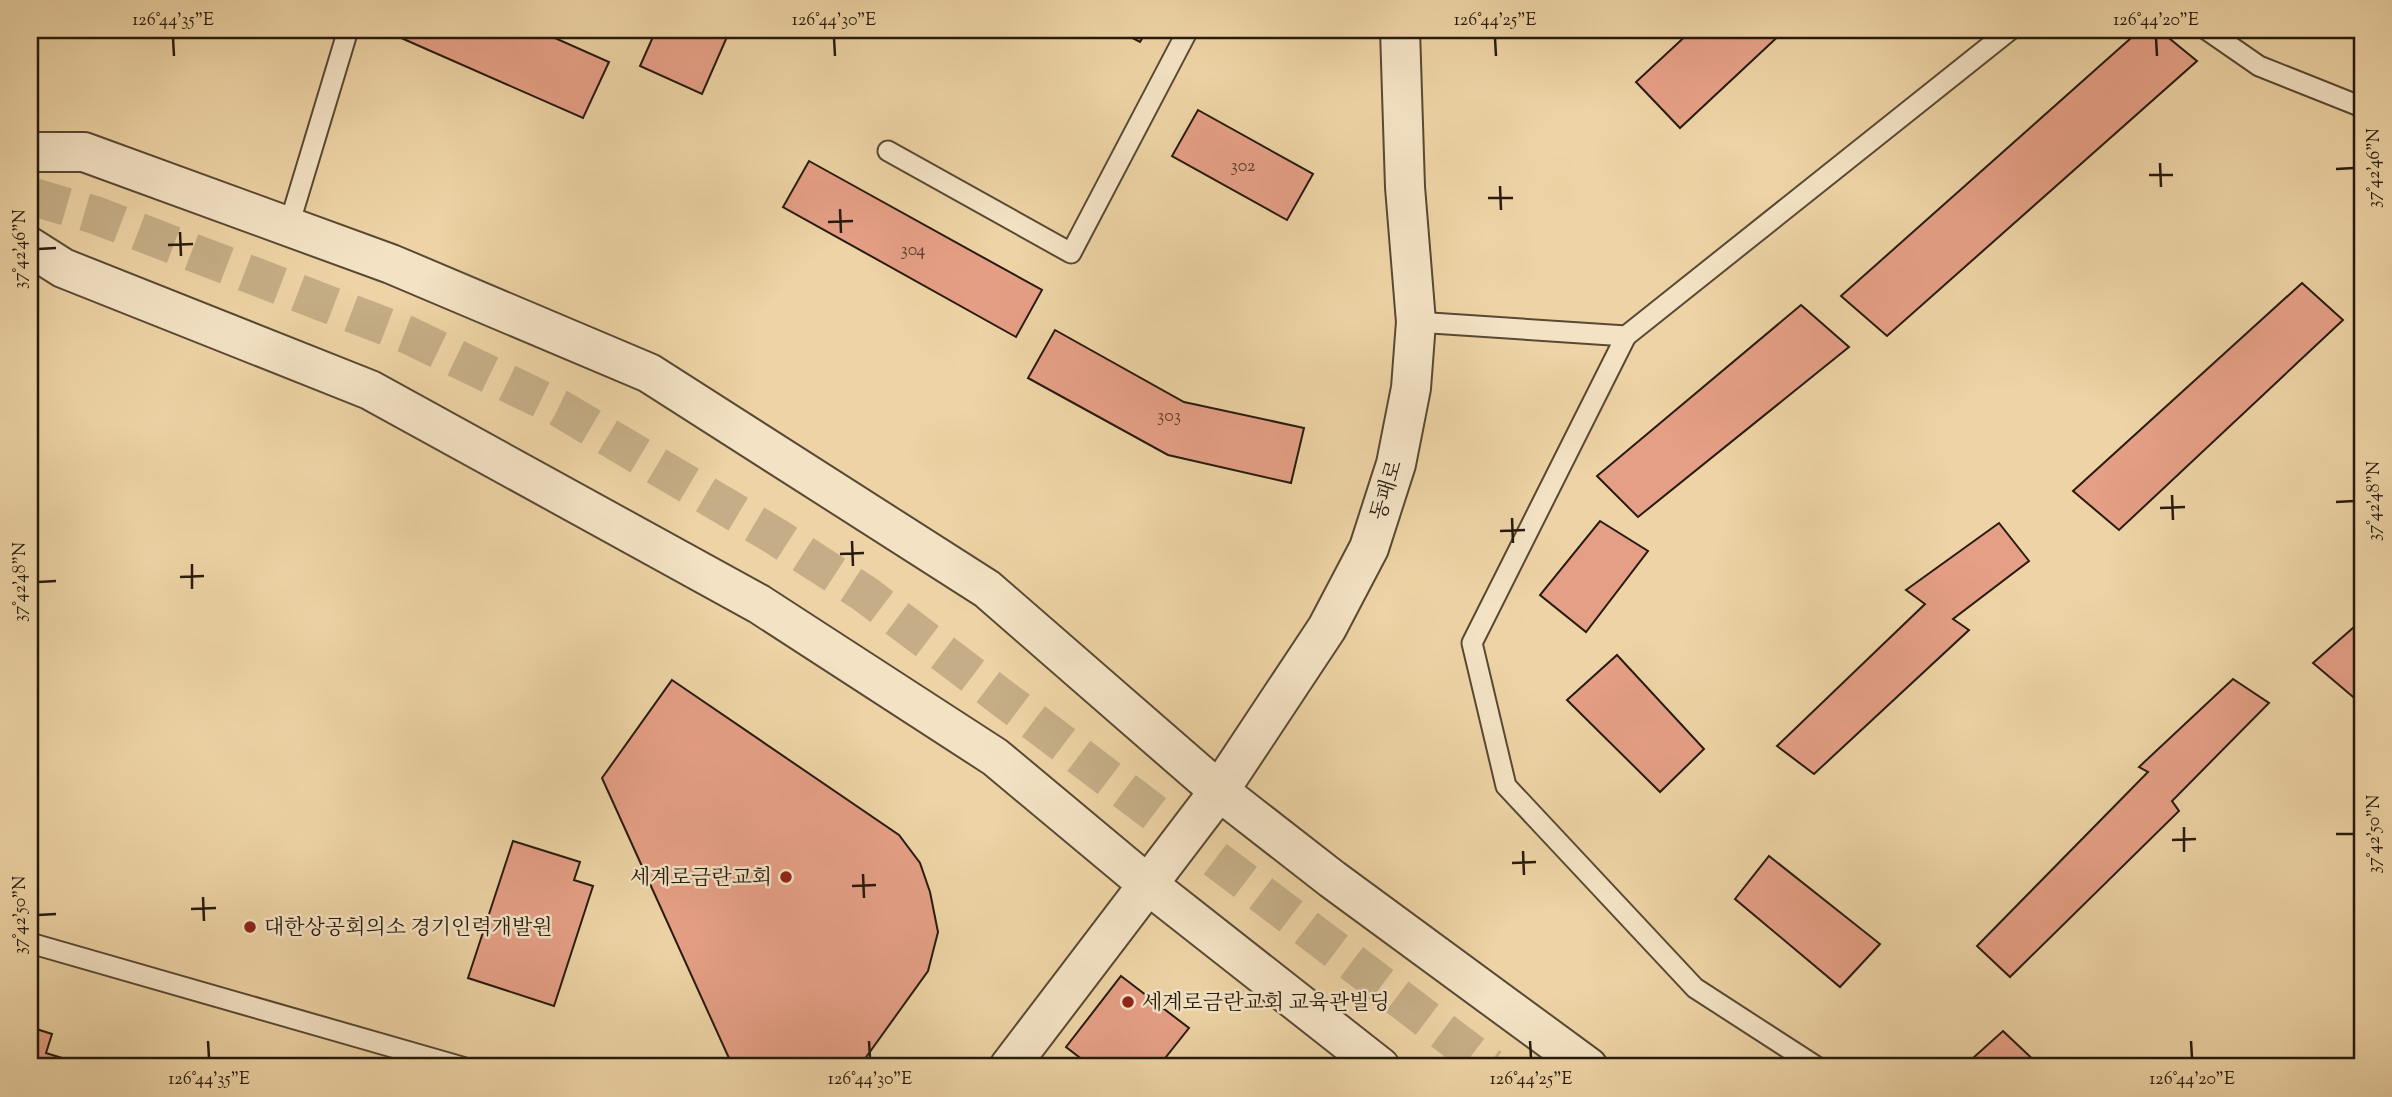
<svg xmlns="http://www.w3.org/2000/svg" width="2392" height="1097" viewBox="0 0 2392 1097" font-family="'Sorts Mill Goudy','Noto Serif KR',serif">
<style>
.building{fill:#e59f86;stroke:#271b0d;stroke-width:2}
.lines{fill:none;stroke-linecap:round;stroke-linejoin:round}
.tertiary-tunnel{stroke:#c5ae87;stroke-width:38;stroke-dasharray:38 19;stroke-linecap:butt}
.service-casing{stroke:#584933;stroke-width:23}
.minor-casing{stroke:#584933;stroke-width:42}
.tertiary-casing{stroke:#584933;stroke-width:42}
.service{stroke:#f3e2c4;stroke-width:19}
.minor{stroke:#f3e2c4;stroke-width:38}
.tertiary{stroke:#f3e2c4;stroke-width:38}
.ticks{fill:none;stroke:#271b0d;stroke-width:2.5}
.poi-dot{fill:#8f2418;stroke:#f3e2c4;stroke-width:2.5}
.labels{text-anchor:middle;stroke-width:5;stroke-linejoin:round;paint-order:stroke}
.number-label{font-size:18px;fill:#563c2b}
.street-label{font-size:21px;fill:#271b0d;stroke:#f3e2c4}
.poi-label{font-size:21px;fill:#271b0d;stroke:#f3e2c4;text-anchor:start}
.neatline{fill:none;stroke:#271b0d;stroke-width:2.5}
.ticks-label{font-size:18px;text-anchor:middle;fill:#271b0d}
</style>
<rect width="100%" height="100%" fill="#edd3a5"/>
<filter id="stains"><feTurbulence type="fractalNoise" baseFrequency=".00286" numOctaves="4"/><feColorMatrix values="0 0 0 0 .2 0 0 0 0 .09 0 0 0 0 .02 0 0 0 .5 -.17"/></filter>
<radialGradient id="worn" r=".72"><stop offset=".6" stop-color="#630" stop-opacity="0"/><stop offset="1" stop-color="#630" stop-opacity=".3"/></radialGradient>
<g class="building">
<polygon points="383,30 537,30 609,62 583,118"/>
<polygon points="656,30 730,30 702,94 640,66"/>
<polygon points="1117,30 1147,30 1140,42"/>
<polygon points="1692,30 1785,30 1680,128 1636,82"/>
<polygon points="2140,30 2159,30 2197,61 1887,336 1841,296"/>
<polygon points="1198,110 1313,174 1287,220 1172,156"/>
<polygon points="809,161 1042,290 1016,337 783,207"/>
<polygon points="2302,283 2343,320 2119,530 2073,491"/>
<polygon points="1801,305 1849,347 1638,517 1597,476"/>
<polygon points="1055,330 1184,402 1304,428 1291,483 1168,455 1028,378"/>
<polygon points="1600,521 1648,551 1586,632 1540,595"/>
<polygon points="1999,523 2029,561 1953,619 1969,630 1814,774 1777,746 1925,604 1906,590"/>
<polygon points="2362,620 2362,699 2359,702 2313,663"/>
<polygon points="1617,655 1704,749 1660,792 1567,700"/>
<polygon points="2233,679 2269,703 2172,801 2179,811 2010,977 1977,946 2148,772 2139,767"/>
<polygon points="672,680 899,835 920,863 930,892 938,932 928,971 859,1067 733,1067 602,778"/>
<polygon points="513,841 580,862 574,880 593,886 554,1006 468,978"/>
<polygon points="1769,856 1880,944 1840,987 1735,899"/>
<polygon points="1121,976 1189,1028 1158,1067 1092,1067 1066,1047"/>
<polygon points="30,1027 52,1034 46,1053 91,1067 30,1067"/>
<polygon points="2003,1031 2041,1067 1963,1067"/>
</g>
<g class="lines">
<polyline class="tertiary-tunnel" points="30,196 95,215 408,335 559,408 775,536 865,594 1490,1067"/>
<g class="service-casing">
<g id="service">
<polyline points="2207,30 2259,66 2362,107"/>
<polyline points="888,151 1071,253 1188,30"/>
<polyline points="289,225 348,30"/>
<polyline points="1416,322 1626,336 2010,30"/>
<polyline points="1626,336 1472,643 1506,786 1695,988 1817,1067"/>
<polyline points="30,943 462,1067"/>
</g>
</g>
<g class="minor-casing">
<polyline id="minor" points="1009,1067 1219,791 1327,628 1369,548 1396,464 1411,388 1416,322 1405,187 1400,30"/>
</g>
<g class="tertiary-casing">
<g id="tertiary">
<polyline points="30,152 84,152 391,264 649,373 987,589 1219,791 1332,879 1588,1067"/>
<polyline points="30,247 63,268 370,390 759,604 995,757 1146,883 1380,1067"/>
</g>
</g>
<use href="#service" class="service"/>
<use href="#minor" class="minor"/>
<use href="#tertiary" class="tertiary"/>
</g>
<path class="ticks" d="M173,38L174,56M834,38L835,56M1495,38L1496,56M2156,38L2157,56M2160,163L2161,187M2336,169L2354,168M2149,175H2173M1500,186L1501,210M1488,198H1513M840,209L841,233M828,222L853,221M180,232L181,256M168,245L193,244M38,249L56,248M2172,495L2173,520M2336,502L2354,501M2160,508L2185,507M1512,518L1513,543M1500,531L1525,530M852,541L853,566M840,554L864,553M192,564V589M180,577L204,576M38,582L56,581M2184,827V852M2336,834H2354M2172,840L2196,839M1523,851L1524,875M1512,863L1536,862M863,874L864,898M852,886L876,885M203,897L204,921M191,909L216,908M38,915L56,914M208,1041L209,1058M869,1041L870,1058M1530,1041L1531,1058M2191,1041L2192,1058"/>
<g class="poi-dot">
<circle cx="786" cy="877" r="7"/>
<circle cx="250" cy="927" r="7"/>
<circle cx="1128" cy="1002" r="7"/>
</g>
<g class="labels">
<g class="number-label">
<text x="1243" y="171">302</text>
<text x="913" y="255">304</text>
<text x="1169" y="421">303</text>
</g>
<g class="street-label">
<text transform="translate(1386 490) rotate(-73)" y="7">동패로</text>
</g>
<g class="poi-label">
<text x="772" y="884" text-anchor="end">세계로금란교회</text>
<text x="264" y="934">대한상공회의소 경기인력개발원</text>
<text x="1142" y="1009">세계로금란교회 교육관빌딩</text>
</g>
</g>
<rect width="2392" height="1097" fill="none" stroke="#edd3a5" stroke-width="77"/>
<rect x="38" y="38" width="2316" height="1020" class="neatline"/>
<g class="ticks-label">
<text x="173" y="25">126°44'35"E</text>
<text x="834" y="25">126°44'30"E</text>
<text x="1495" y="25">126°44'25"E</text>
<text x="2156" y="25">126°44'20"E</text>
<text transform="translate(2373 168) rotate(-90)" y="6">37°42'46"N</text>
<text transform="translate(19 249) rotate(-90)" y="6">37°42'46"N</text>
<text transform="translate(2373 501) rotate(-90)" y="6">37°42'48"N</text>
<text transform="translate(19 582) rotate(-90)" y="6">37°42'48"N</text>
<text transform="translate(2373 834) rotate(-90)" y="6">37°42'50"N</text>
<text transform="translate(19 915) rotate(-90)" y="6">37°42'50"N</text>
<text x="209" y="1084">126°44'35"E</text>
<text x="870" y="1084">126°44'30"E</text>
<text x="1531" y="1084">126°44'25"E</text>
<text x="2192" y="1084">126°44'20"E</text>
</g>
<rect width="100%" height="100%" filter="url(#stains)"/>
<rect width="100%" height="100%" fill="url(#worn)"/>
</svg>
